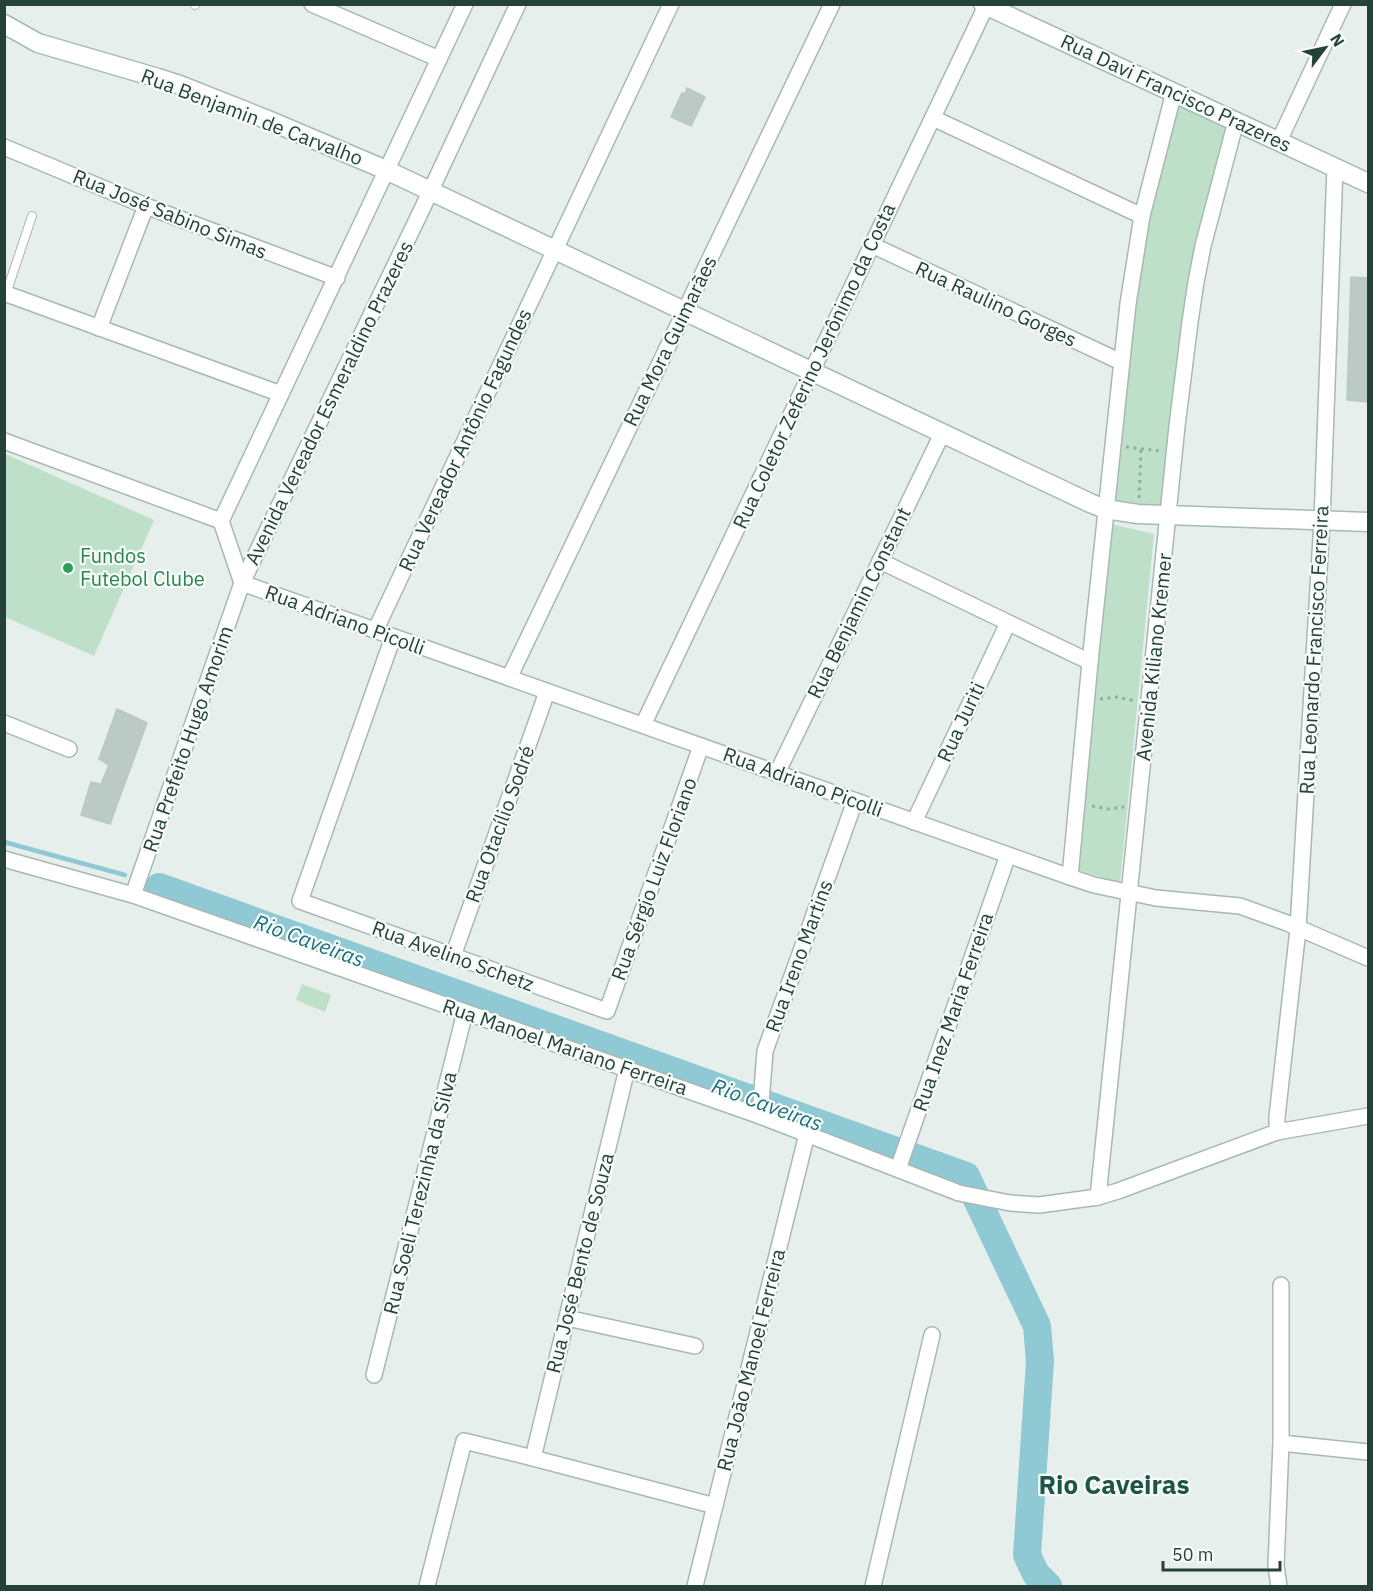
<svg xmlns="http://www.w3.org/2000/svg" width="1373" height="1591" viewBox="0 0 1373 1591" font-family="'IBM Plex Sans',sans-serif">
<style>
.green{fill:#bfe0c8}
.lines{fill:none;stroke-linecap:round;stroke-linejoin:round}
.stream{stroke:#8ec9d4;stroke-width:4.5}
.river{stroke:#8ec9d4;stroke-width:28}
.building{fill:#bbcac4;stroke:#b8c9c2;stroke-width:1.5}
.lane-casing{stroke:#a8b8b2;stroke-width:10}
.street-casing{stroke:#a8b8b2;stroke-width:18}
.secondary-casing{stroke:#a4bbb3;stroke-width:21}
.path{stroke:#86b3a5;stroke-width:3;stroke-dasharray:3 4.5;stroke-linecap:butt}
.lane{stroke:#fff;stroke-width:8}
.street{stroke:#fff;stroke-width:15}
.secondary{stroke:#fff;stroke-width:18}
.leisure-dot{fill:#2e9e5b;stroke:#f7fbf9;stroke-width:2}
.labels{text-anchor:middle;stroke-width:4.5;stroke-linejoin:round;paint-order:stroke}
.street-label{font-size:20px;fill:#24423a;stroke:#f7fbf9}
.leisure-label{font-size:20px;fill:#27864d;stroke:#f7fbf9;text-anchor:start}
.water-label{font-size:21px;font-style:italic;fill:#1c6f80;stroke:#f7fbf9}
.district-label{font-size:26px;font-weight:bold;fill:#1f5548;stroke:#f7fbf9}
</style>
<rect width="100%" height="100%" fill="#e6efeb"/>
<g class="green">
<polygon points="1179,102 1228,123 1162,505 1115,503 1139,280 1146,240 1154,199"/>
<polygon points="5,454 154,520 94,656 5,617"/>
<polygon points="1111,524 1154,534 1120,883 1078,870"/>
<polygon points="302,984 331,995 325,1012 296,1000"/>
</g>
<g class="lines">
<polyline class="stream" points="4,842 125,875"/>
<polyline class="river" points="159,887 966,1176 1037,1326 1040,1361 1027,1555 1036,1574 1048,1586"/>
</g>
<g class="building">
<polygon points="687,88 705,97 691,126 671,117 682,93 685,94"/>
<polygon points="1351,277 1368,278 1368,402 1347,400"/>
<polygon points="117,709 147,723 110,824 81,815 91,782 101,784 109,765 99,759"/>
</g>
<g class="lines">
<g class="lane-casing">
<g id="lane">
<polyline points="195,4 195,5"/>
<polyline points="6,294 32,216"/>
</g>
</g>
<g class="street-casing">
<g id="street">
<polyline points="312,4 439,59"/>
<polyline points="933,118 1142,216"/>
<polyline points="1279,141 1343,4"/>
<polyline points="4,147 146,206 337,278"/>
<polyline points="872,245 1121,362"/>
<polyline points="4,293 281,394"/>
<polyline points="99,328 146,206"/>
<polyline points="4,441 221,521"/>
<polyline points="880,561 1090,662"/>
<polyline points="242,583 1070,877 1094,885 1156,898 1240,906 1287,923 1368,958"/>
<polyline points="242,583 221,521 465,4"/>
<polyline points="375,631 671,4"/>
<polyline points="393,637 300,901 607,1011 701,746"/>
<polyline points="509,678 832,4"/>
<polyline points="4,723 69,749"/>
<polyline points="643,725 986,6"/>
<polyline points="777,773 942,434"/>
<polyline points="914,822 1008,623"/>
<polyline points="4,859 133,895 760,1116 959,1193 1010,1203 1039,1205 1098,1197 1118,1191 1277,1132 1368,1116"/>
<polyline points="1070,877 1090,662 1128,304 1142,216 1174,92"/>
<polyline points="133,895 242,583 423,207 518,4"/>
<polyline points="453,956 547,692"/>
<polyline points="760,1116 765,1051 855,801"/>
<polyline points="1277,1132 1277,1117 1298,929 1322,520 1335,167"/>
<polyline points="898,1169 1008,855"/>
<polyline points="1098,1197 1177,426 1190,322 1196,282 1203,246 1236,121"/>
<polyline points="567,1318 695,1346"/>
<polyline points="374,1375 465,1012"/>
<polyline points="1281,1443 1368,1452"/>
<polyline points="533,1458 627,1069"/>
<polyline points="427,1586 464,1441 533,1458 715,1506"/>
<polyline points="695,1586 807,1134"/>
<polyline points="873,1586 932,1335"/>
<polyline points="1279,1586 1276,1566 1281,1443 1281,1285"/>
</g>
</g>
<g class="secondary-casing">
<g id="secondary">
<polyline points="983,4 1368,183"/>
<polyline points="4,24 38,43 158,78 180,85 268,120 386,170 1090,503 1105,509 1138,514 1368,522"/>
</g>
</g>
<g class="path">
<polyline points="1126,447 1161,451"/>
<polyline points="1139,498 1141,449"/>
<polyline points="1100,699 1117,697 1135,701"/>
<polyline points="1092,806 1108,809 1124,807"/>
</g>
<use href="#lane" class="lane"/>
<use href="#street" class="street"/>
<use href="#secondary" class="secondary"/>
</g>
<circle class="leisure-dot" cx="68" cy="568" r="6"/>
<g class="labels">
<g class="street-label">
<text transform="translate(1176 93) rotate(25)" y="7">Rua Davi Francisco Prazeres</text>
<text transform="translate(252 117) rotate(21)" y="7">Rua Benjamin de Carvalho</text>
<text transform="translate(170 214) rotate(22)" y="7">Rua José Sabino Simas</text>
<text transform="translate(996 304) rotate(25)" y="7">Rua Raulino Gorges</text>
<text transform="translate(670 341) rotate(-64)" y="7">Rua Mora Guimarães</text>
<text transform="translate(814 366) rotate(-65)" y="7">Rua Coletor Zeferino Jerônimo da Costa</text>
<text transform="translate(329 403) rotate(-64)" y="7">Avenida Vereador Esmeraldino Prazeres</text>
<text transform="translate(465 440) rotate(-65)" y="7">Rua Vereador Antônio Fagundes</text>
<text transform="translate(859 603) rotate(-64)" y="7">Rua Benjamin Constant</text>
<text transform="translate(345 620) rotate(20)" y="7">Rua Adriano Picolli</text>
<text transform="translate(1314 650) rotate(-87)" y="7">Rua Leonardo Francisco Ferreira</text>
<text transform="translate(1154 657) rotate(-84)" y="7">Avenida Kiliano Kremer</text>
<text transform="translate(961 722) rotate(-65)" y="7">Rua Juriti</text>
<text transform="translate(188 739) rotate(-71)" y="7">Rua Prefeito Hugo Amorim</text>
<text transform="translate(803 782) rotate(20)" y="7">Rua Adriano Picolli</text>
<text transform="translate(500 824) rotate(-70)" y="7">Rua Otacílio Sodré</text>
<text transform="translate(654 879) rotate(-70)" y="7">Rua Sérgio Luiz Floriano</text>
<text transform="translate(453 956) rotate(20)" y="7">Rua Avelino Schetz</text>
<text transform="translate(799 956) rotate(-70)" y="7">Rua Ireno Martins</text>
<text transform="translate(953 1012) rotate(-71)" y="7">Rua Inez Maria Ferreira</text>
<text transform="translate(565 1047) rotate(19)" y="7">Rua Manoel Mariano Ferreira</text>
<text transform="translate(420 1193) rotate(-76)" y="7">Rua Soeli Terezinha da Silva</text>
<text transform="translate(580 1263) rotate(-76)" y="7">Rua José Bento de Souza</text>
<text transform="translate(751 1360) rotate(-76)" y="7">Rua João Manoel Ferreira</text>
</g>
<g class="leisure-label">
<text x="80" y="563">Fundos<tspan x="80" dy="23">Futebol Clube</tspan></text>
</g>
<g class="water-label">
<text transform="translate(309 941) rotate(20)" y="7">Rio Caveiras</text>
<text transform="translate(767 1105) rotate(20)" y="7">Rio Caveiras</text>
</g>
<g class="district-label">
<text x="1114" y="1494">Rio Caveiras</text>
</g>
</g>
<rect width="1373" height="1591" fill="none" stroke="#24423a" stroke-width="12"/>
<g transform="translate(1325 48) rotate(58)" stroke="#f7fbf9" stroke-width="4.5" paint-order="stroke">
<path d="M0-4.5L10 22L0 15L-10 22Z" fill="#24423a"/>
<text y="-9" font-size="16" font-weight="bold" text-anchor="middle" fill="#24423a">N</text>
</g>
<path d="M1163 1561v9h117v-9" fill="none" stroke="#24423a" stroke-width="3"/>
<text x="1172" y="1561" font-size="18" fill="#24423a" stroke="#f7fbf9" stroke-width="4.5" paint-order="stroke">50 m</text>
</svg>
